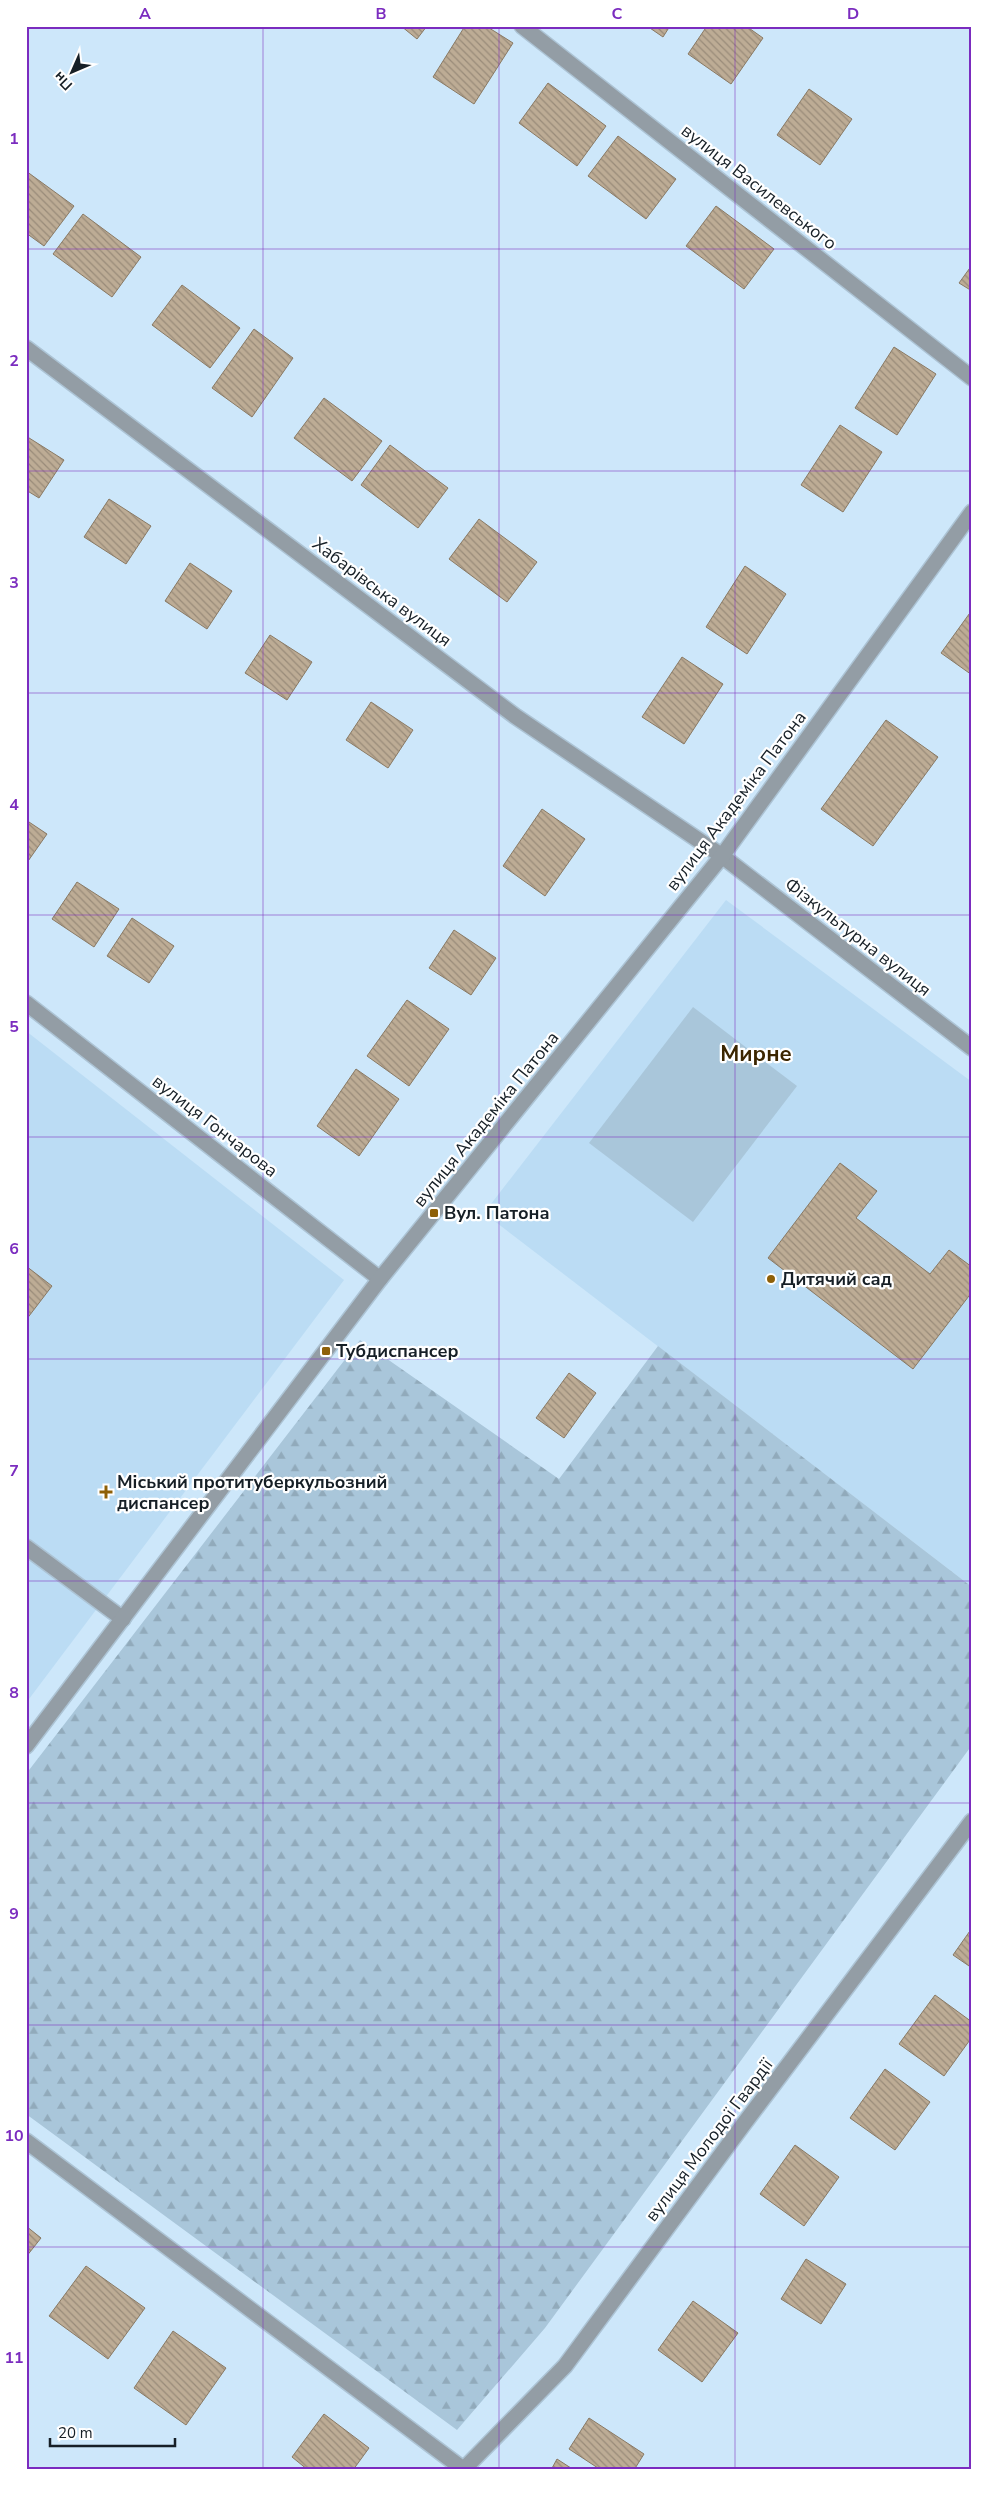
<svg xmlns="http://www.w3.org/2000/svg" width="998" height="2496" viewBox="0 0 998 2496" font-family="'Nunito Sans',sans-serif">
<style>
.built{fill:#bbdcf4}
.forest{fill:url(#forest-firs)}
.park{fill:#a9c6da}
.building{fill:url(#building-back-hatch);stroke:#897963}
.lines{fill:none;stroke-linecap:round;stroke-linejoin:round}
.minor-casing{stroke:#acc3d4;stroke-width:18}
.minor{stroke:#939da5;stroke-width:15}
.grid{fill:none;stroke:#7b2cbf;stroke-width:1;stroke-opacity:0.55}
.poi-dot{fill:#8e6008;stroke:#fff;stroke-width:2}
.labels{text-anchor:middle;stroke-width:4.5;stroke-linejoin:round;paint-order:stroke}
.street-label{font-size:18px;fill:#161f26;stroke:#fff}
.poi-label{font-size:18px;font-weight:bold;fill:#161f26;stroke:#fff;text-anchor:start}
.district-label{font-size:22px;font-weight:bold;fill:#3b2500;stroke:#fff}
.neatline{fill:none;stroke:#7b2cbf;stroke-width:2}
.grid-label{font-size:16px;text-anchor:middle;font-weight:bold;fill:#7b2cbf}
</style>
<defs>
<pattern id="forest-firs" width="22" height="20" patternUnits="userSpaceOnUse" patternTransform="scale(1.25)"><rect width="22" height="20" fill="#a9c6da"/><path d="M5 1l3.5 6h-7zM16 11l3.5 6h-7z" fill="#91aabb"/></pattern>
<pattern id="building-back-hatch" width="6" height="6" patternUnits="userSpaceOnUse" patternTransform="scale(1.25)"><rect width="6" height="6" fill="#bdac95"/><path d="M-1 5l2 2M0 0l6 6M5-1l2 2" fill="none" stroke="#998b79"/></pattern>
</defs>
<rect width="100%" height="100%" fill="#cde7fa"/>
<g class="built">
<polygon points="726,900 972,1082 972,1587 484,1213"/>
<polygon points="26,1031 344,1280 26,1703"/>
</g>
<polygon class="forest" points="360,1340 559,1479 658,1346 972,1587 972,1745 545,2328 457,2430 26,2114 26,1774"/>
<polygon class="park" points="693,1007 797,1086 693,1222 589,1143"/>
<g class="building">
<polygon points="401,26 427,26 417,39"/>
<polygon points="465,26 486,26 513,43 474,104 433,77"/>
<polygon points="647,26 670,26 663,37"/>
<polygon points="707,26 746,26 763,38 731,84 688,54"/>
<polygon points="548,83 606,126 577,166 519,123"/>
<polygon points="809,89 852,119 820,165 777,135"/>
<polygon points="618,136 676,179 646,219 588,176"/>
<polygon points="26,171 74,206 44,246 26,233"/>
<polygon points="716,206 774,249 744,289 686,246"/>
<polygon points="83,214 141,257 112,297 53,254"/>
<polygon points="972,265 972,291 959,283"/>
<polygon points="182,285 240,328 210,368 152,325"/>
<polygon points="254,329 293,358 252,417 212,388"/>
<polygon points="894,347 936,374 897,435 855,408"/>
<polygon points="324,398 382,441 352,481 294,438"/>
<polygon points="840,425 882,452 843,512 801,485"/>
<polygon points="26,436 64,460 39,498 26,490"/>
<polygon points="390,445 448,488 418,528 361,485"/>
<polygon points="109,499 151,526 126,564 84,537"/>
<polygon points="479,519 537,562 507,602 449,559"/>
<polygon points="190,563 232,591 207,629 165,601"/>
<polygon points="745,566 786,594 747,654 706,627"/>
<polygon points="972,610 972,675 941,653"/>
<polygon points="270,635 312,662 287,700 245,673"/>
<polygon points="682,657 723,684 684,744 642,717"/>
<polygon points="371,702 413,730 388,768 346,740"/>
<polygon points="886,720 938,757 873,846 821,809"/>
<polygon points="542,809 585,839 545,896 503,866"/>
<polygon points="26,820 47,834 26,864"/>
<polygon points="77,882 119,909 94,947 52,919"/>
<polygon points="132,918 174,946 149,983 107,956"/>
<polygon points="454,930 496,958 471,995 429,968"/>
<polygon points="407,1000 449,1029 409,1086 367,1056"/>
<polygon points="356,1069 399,1099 359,1156 317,1126"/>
<polygon points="840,1163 877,1191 856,1218 930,1274 949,1250 972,1267 972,1292 913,1369 768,1258"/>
<polygon points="26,1266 52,1286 26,1320"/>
<polygon points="569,1373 596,1393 564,1438 536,1418"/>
<polygon points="972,1928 972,1968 953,1955"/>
<polygon points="935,1995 972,2022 972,2037 944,2076 899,2044"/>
<polygon points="885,2069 930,2102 895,2150 850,2118"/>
<polygon points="795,2145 839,2177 804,2226 760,2194"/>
<polygon points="26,2226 41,2238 26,2257"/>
<polygon points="806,2259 846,2284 821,2324 781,2299"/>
<polygon points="86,2266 145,2308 108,2359 49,2316"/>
<polygon points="693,2301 738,2333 702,2382 658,2350"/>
<polygon points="173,2331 226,2368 186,2425 134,2388"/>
<polygon points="324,2414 369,2448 353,2470 308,2470 292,2457"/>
<polygon points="589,2418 644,2454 634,2470 601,2470 569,2449"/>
<polygon points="557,2459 574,2470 551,2470"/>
</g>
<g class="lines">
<g class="minor-casing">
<g id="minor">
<polyline points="522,26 972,378"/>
<polyline points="26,348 515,716 722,856 972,1048"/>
<polyline points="26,1003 380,1279"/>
<polyline points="26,1547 123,1619"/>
<polyline points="26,1746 380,1279 722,856 972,512"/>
<polyline points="26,2141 463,2469"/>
<polyline points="463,2470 565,2366 743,2125 972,1821"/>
</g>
</g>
<use href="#minor" class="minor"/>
</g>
<path class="grid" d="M263,26V2470M499,26V2470M735,26V2470M26,249H972M26,471H972M26,693H972M26,915H972M26,1137H972M26,1359H972M26,1581H972M26,1803H972M26,2025H972M26,2247H972"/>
<g class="poi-dot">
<rect x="429" y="1208" width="10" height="10" rx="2.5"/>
<circle cx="771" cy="1279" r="5"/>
<rect x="321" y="1346" width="10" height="10" rx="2.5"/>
<path d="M103.5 1484.5h5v5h5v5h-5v5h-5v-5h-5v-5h5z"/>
</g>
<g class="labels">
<g class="street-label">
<text transform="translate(759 187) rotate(38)" y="6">вулиця Василевського</text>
<text transform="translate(382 592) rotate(37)" y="6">Хабарівська вулиця</text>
<text transform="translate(736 801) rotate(-53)" y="6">вулиця Академіка Патона</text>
<text transform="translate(858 937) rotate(38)" y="6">Фізкультурна вулиця</text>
<text transform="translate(486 1119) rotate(-51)" y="6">вулиця Академіка Патона</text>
<text transform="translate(215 1126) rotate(38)" y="6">вулиця Гончарова</text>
<text transform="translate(709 2140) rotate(-53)" y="6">вулиця Молодої Гвардії</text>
</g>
<g class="poi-label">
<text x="444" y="1219">Вул. Патона</text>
<text x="781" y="1285">Дитячий сад</text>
<text x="336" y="1357">Тубдиспансер</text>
<text x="117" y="1488">Міський протитуберкульозний<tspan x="117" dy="21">диспансер</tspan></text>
</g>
<g class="district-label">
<text x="756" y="1061">Мирне</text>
</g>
</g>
<rect width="998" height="2496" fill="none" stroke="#ffffff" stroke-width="55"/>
<g transform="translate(72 72) rotate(225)" stroke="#ffffff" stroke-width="4" paint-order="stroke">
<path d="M0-4L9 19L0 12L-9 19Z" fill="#161f26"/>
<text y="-8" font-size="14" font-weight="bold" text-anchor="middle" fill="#161f26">Пн</text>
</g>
<path d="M50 2438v8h125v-8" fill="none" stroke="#161f26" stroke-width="2.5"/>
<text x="58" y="2438" font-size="15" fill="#161f26" stroke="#ffffff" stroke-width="4" paint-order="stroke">20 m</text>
<rect x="28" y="28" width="942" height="2440" class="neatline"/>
<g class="grid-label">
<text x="145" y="19">A</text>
<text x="381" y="19">B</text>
<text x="617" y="19">C</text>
<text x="853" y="19">D</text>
<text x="14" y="144">1</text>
<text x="14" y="366">2</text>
<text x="14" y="588">3</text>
<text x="14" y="810">4</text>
<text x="14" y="1032">5</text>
<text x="14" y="1254">6</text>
<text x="14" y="1476">7</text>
<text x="14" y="1698">8</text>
<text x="14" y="1919">9</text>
<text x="14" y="2141">10</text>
<text x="14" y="2363">11</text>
</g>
</svg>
